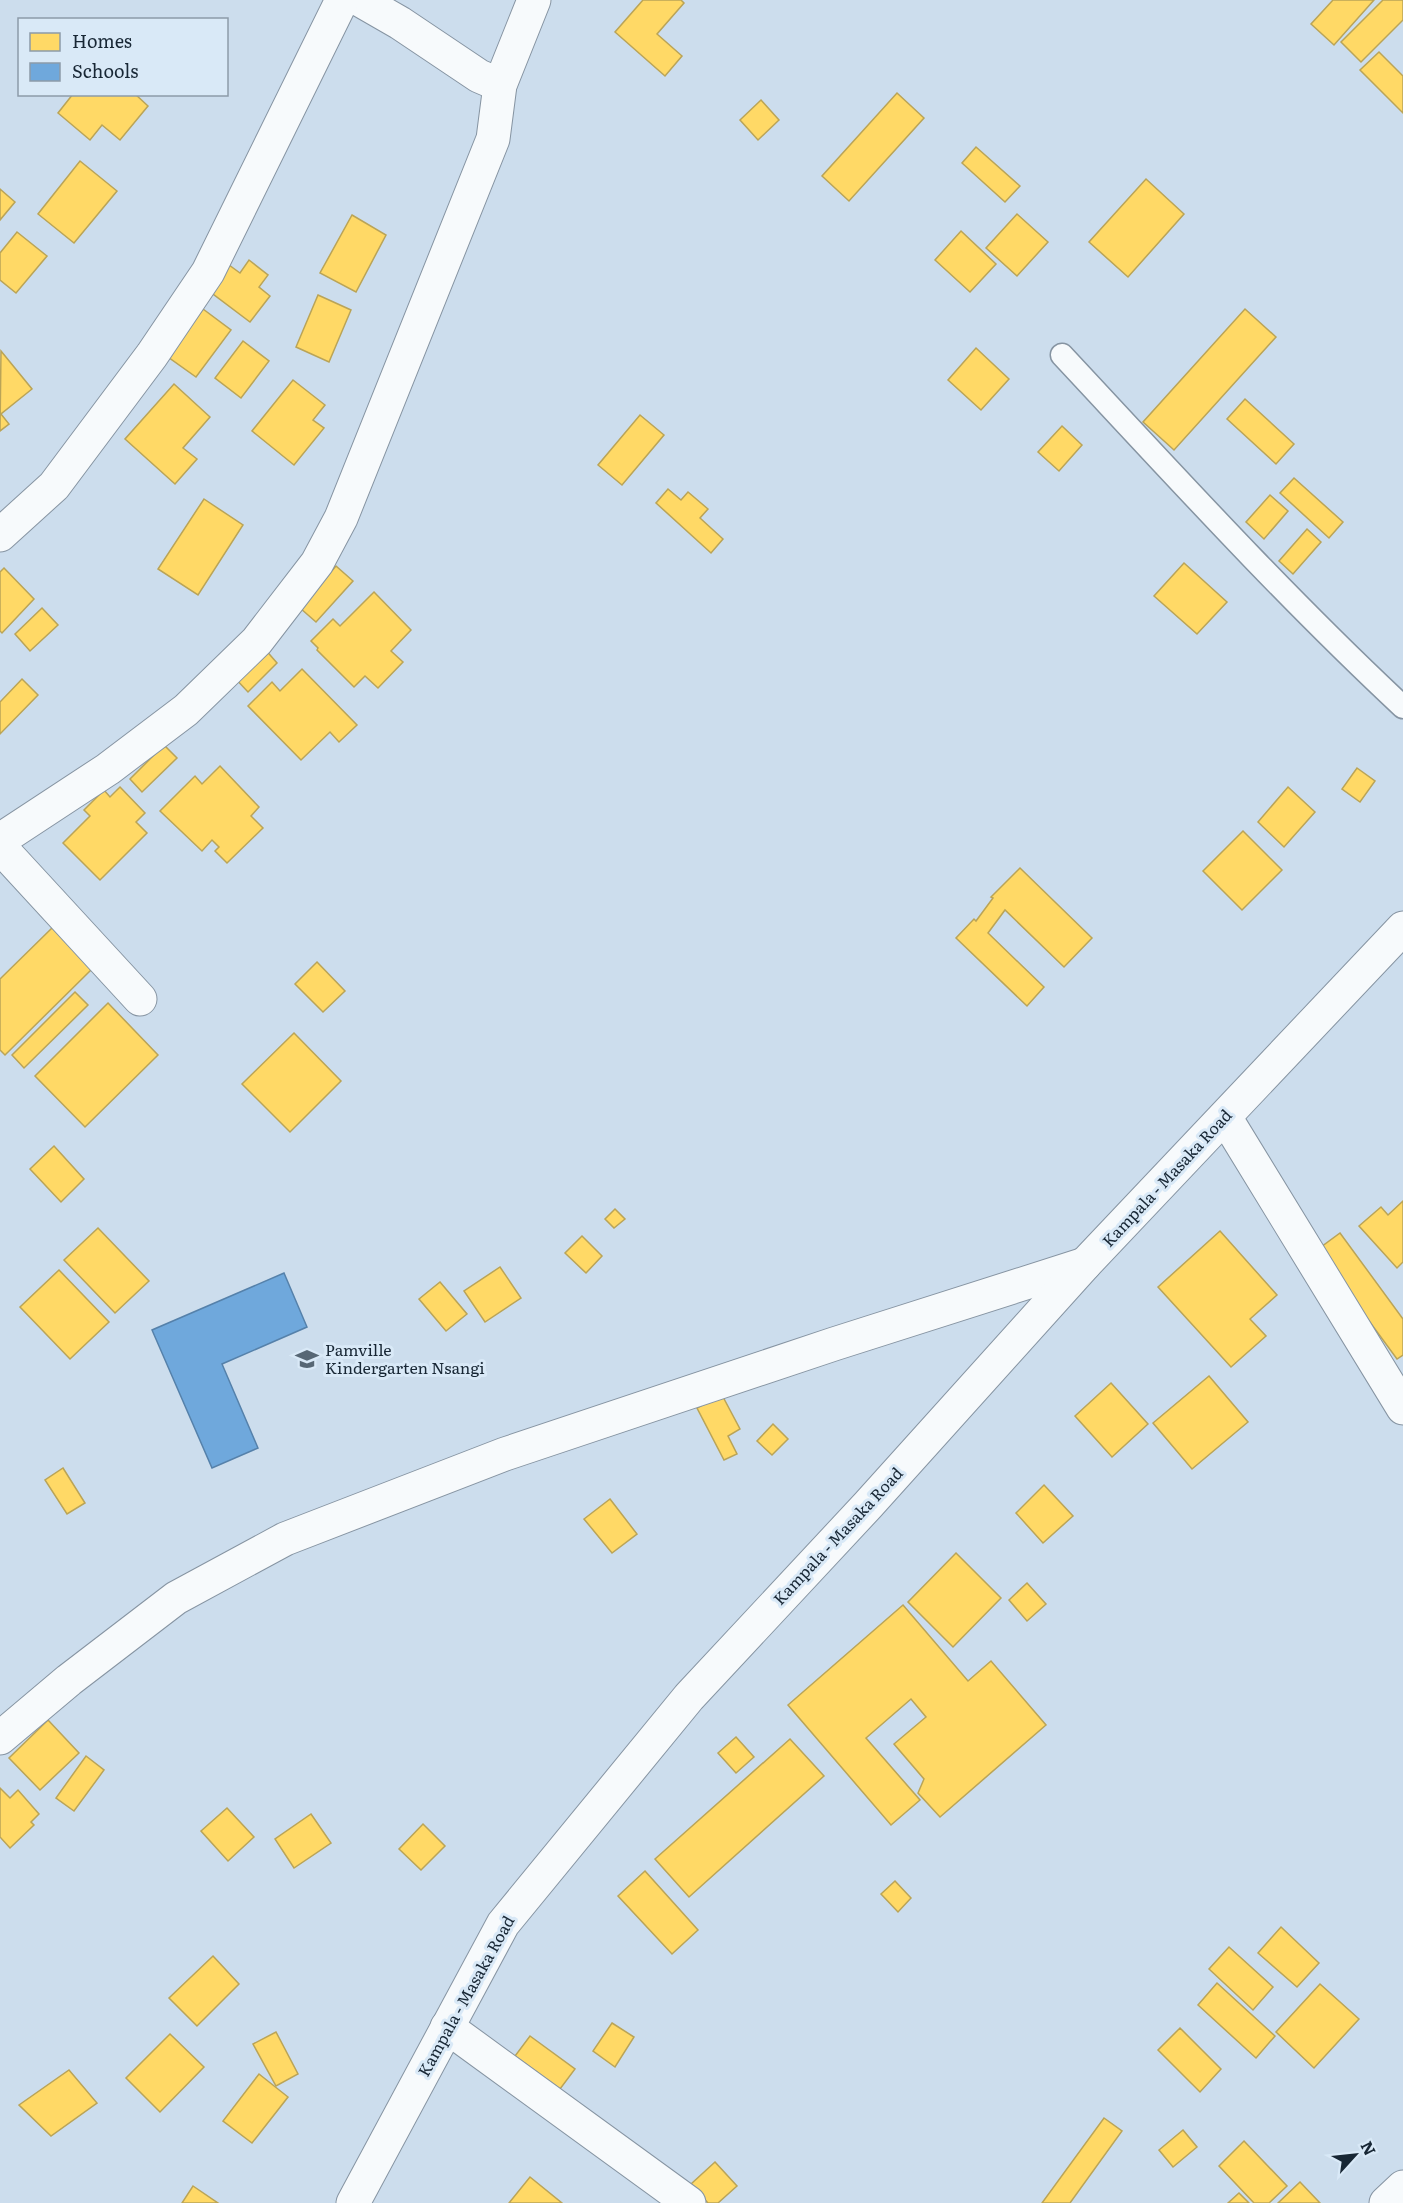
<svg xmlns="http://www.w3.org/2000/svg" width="1403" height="2203" viewBox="0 0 1403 2203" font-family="Literata,serif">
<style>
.homes{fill:#ffd966;stroke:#baa457;stroke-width:1.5}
.schools{fill:#6fa8dc;stroke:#5581aa;stroke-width:1.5}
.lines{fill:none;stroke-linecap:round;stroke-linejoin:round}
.service-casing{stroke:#8694a2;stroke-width:25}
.minor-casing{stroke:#8694a2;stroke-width:35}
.primary-casing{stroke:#8694a2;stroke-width:35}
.service{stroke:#f7fafc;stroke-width:22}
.minor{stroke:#f7fafc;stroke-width:33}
.primary{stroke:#f7fafc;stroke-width:33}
.labels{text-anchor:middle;stroke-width:6;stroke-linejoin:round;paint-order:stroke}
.street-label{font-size:16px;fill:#182735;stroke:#d9e9f7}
.poi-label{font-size:16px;fill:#182735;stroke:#d9e9f7;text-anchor:start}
</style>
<rect width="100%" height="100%" fill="#ccdded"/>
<g class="homes">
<polygon points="643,0 681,0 684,3 657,34 682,56 665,76 615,32"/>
<polygon points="1333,0 1374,0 1334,45 1311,24"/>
<polygon points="1383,0 1403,0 1403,20 1361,62 1341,42"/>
<polygon points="1379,52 1403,76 1403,113 1360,70"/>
<polygon points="897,93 924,118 849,201 822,176"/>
<polygon points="73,94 135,94 148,106 120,140 102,125 90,140 58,113"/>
<polygon points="761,100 779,120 758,140 740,120"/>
<polygon points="976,147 1020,186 1005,202 962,163"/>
<polygon points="80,161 117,191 74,243 38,214"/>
<polygon points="1146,179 1184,214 1128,277 1089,242"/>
<polygon points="0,189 15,202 0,220"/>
<polygon points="1017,214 1048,242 1017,276 986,248"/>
<polygon points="352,215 386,235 356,292 320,273"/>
<polygon points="961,231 996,264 970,292 935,260"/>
<polygon points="17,232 47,256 16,293 0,280 0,253"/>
<polygon points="249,260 268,275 259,287 270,296 250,322 209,291 229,265 240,273"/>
<polygon points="318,295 351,310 329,362 296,347"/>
<polygon points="203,309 231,330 196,377 168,357"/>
<polygon points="1245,309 1276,337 1174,450 1143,422"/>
<polygon points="243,341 269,361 241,398 215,378"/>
<polygon points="976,348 1009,379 981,410 948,380"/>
<polygon points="1,351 32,389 1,414 9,424 0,431"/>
<polygon points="293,380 325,405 313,420 324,428 294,465 252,431"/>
<polygon points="174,384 210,417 183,448 197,459 175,484 125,439"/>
<polygon points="1245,399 1294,444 1276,464 1227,419"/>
<polygon points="640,415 664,435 622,485 598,465"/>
<polygon points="1062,426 1082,445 1059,471 1038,452"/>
<polygon points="1294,478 1343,522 1329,538 1280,493"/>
<polygon points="668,489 681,500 688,492 708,509 700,518 723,539 711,553 656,503"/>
<polygon points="1270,495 1288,511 1264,539 1246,522"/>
<polygon points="204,499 243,525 198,595 158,569"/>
<polygon points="1307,529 1321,542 1293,574 1279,561"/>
<polygon points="1184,563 1227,602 1197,634 1154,596"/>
<polygon points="336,566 353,581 316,622 300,608"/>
<polygon points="4,568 34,599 2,633 0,631 0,572"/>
<polygon points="374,592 411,630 391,651 403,662 378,688 365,676 354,687 317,650 318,648 311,641 333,619 340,626"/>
<polygon points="42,608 58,625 30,651 15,634"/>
<polygon points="264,648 277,663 248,692 234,677"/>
<polygon points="302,669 357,725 339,742 330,732 301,760 248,706 272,682 280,691"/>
<polygon points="22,679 38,695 0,734 0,702"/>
<polygon points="164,745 177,758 142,792 130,779"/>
<polygon points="220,766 259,807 251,816 263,828 227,863 215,851 219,847 212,840 202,851 160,811 195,776 202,784"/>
<polygon points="1357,768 1375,781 1360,802 1342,789"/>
<polygon points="120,787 145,813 136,822 147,833 100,880 63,843 90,816 84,810 104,790 110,797"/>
<polygon points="1288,787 1315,812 1284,847 1258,822"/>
<polygon points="1243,831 1282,870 1242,910 1203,871"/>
<polygon points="1020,868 1092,938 1064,967 1005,910 988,933 1044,987 1027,1006 956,938 974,919 976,921 993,898 991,897"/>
<polygon points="53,927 93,968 5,1055 0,1050 0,979"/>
<polygon points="317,962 345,991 323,1012 295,984"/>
<polygon points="75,992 88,1005 24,1068 12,1055"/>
<polygon points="108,1003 158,1055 85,1127 35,1076"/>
<polygon points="294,1033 341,1081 290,1132 242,1084"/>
<polygon points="54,1146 84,1179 61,1202 30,1169"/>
<polygon points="1403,1201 1403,1262 1397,1268 1359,1226 1381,1207 1388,1215"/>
<polygon points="615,1209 625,1219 614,1228 605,1219"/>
<polygon points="98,1228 149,1281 115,1313 64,1260"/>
<polygon points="1220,1231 1277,1295 1250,1319 1266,1336 1231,1367 1158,1287"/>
<polygon points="1340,1233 1403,1319 1403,1355 1397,1359 1317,1250"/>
<polygon points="582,1236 602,1256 586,1273 565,1253"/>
<polygon points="500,1267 521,1298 485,1322 464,1291"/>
<polygon points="59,1270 109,1322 70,1359 20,1307"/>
<polygon points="440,1282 467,1314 446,1331 419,1299"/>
<polygon points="1209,1376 1248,1422 1192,1469 1153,1423"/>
<polygon points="1111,1383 1148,1424 1112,1457 1075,1416"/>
<polygon points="722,1395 740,1429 728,1436 737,1454 724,1460 697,1408"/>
<polygon points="773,1424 788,1439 772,1455 757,1441"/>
<polygon points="63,1468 85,1503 67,1514 45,1480"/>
<polygon points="1044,1485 1073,1516 1043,1543 1016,1513"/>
<polygon points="610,1499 637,1534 612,1553 584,1519"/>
<polygon points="956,1553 1001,1598 953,1647 908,1602"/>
<polygon points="1027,1583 1046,1604 1027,1621 1009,1600"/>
<polygon points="903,1605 968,1681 991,1661 1046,1725 940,1817 918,1793 924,1779 894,1744 926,1717 911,1699 866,1738 920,1800 891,1825 788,1705"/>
<polygon points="48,1720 79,1753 40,1790 9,1758"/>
<polygon points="736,1737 754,1757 736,1773 718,1753"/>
<polygon points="790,1739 824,1776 689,1897 655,1859"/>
<polygon points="86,1756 104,1770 74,1811 56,1798"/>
<polygon points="0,1788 10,1798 18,1790 39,1814 31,1822 34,1825 10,1848 0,1837"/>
<polygon points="227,1808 254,1837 228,1861 201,1831"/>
<polygon points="311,1814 331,1843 294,1868 275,1839"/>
<polygon points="423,1824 445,1846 421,1870 399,1849"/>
<polygon points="645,1871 698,1930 672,1954 618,1896"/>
<polygon points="895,1881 911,1898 898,1912 881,1894"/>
<polygon points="1281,1927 1319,1963 1297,1987 1258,1953"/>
<polygon points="1229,1947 1273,1987 1253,2010 1209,1969"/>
<polygon points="213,1956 239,1984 197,2026 169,1998"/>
<polygon points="1217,1983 1275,2036 1256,2058 1198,2005"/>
<polygon points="1320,1984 1359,2019 1314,2068 1276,2032"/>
<polygon points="612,2023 634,2037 615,2067 593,2051"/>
<polygon points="1180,2028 1221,2069 1200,2092 1158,2050"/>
<polygon points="276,2032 298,2074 276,2086 253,2044"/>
<polygon points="170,2034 204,2067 160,2112 126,2078"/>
<polygon points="530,2036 575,2069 560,2089 515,2056"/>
<polygon points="69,2070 97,2103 51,2136 19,2105"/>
<polygon points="259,2074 288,2097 252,2143 223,2121"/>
<polygon points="1104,2118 1122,2131 1070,2203 1042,2203"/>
<polygon points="1183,2130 1197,2147 1173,2167 1159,2150"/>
<polygon points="1244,2141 1287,2186 1269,2203 1254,2203 1219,2166"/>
<polygon points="715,2162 737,2186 718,2203 708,2203 691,2184"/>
<polygon points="530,2177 562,2203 509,2203"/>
<polygon points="1300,2182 1320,2203 1278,2203"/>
<polygon points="193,2186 218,2203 182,2203"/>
<polygon points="1239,2193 1249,2203 1228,2203"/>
</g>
<polygon class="schools" points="284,1273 307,1327 222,1364 258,1448 212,1468 152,1330"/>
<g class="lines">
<g class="service-casing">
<path id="service" d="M1062,355C1174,475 1284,596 1403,707"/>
</g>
<g class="minor-casing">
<g id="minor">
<polyline points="360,0 400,23 479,76 500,85"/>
<polyline points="0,535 54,486 152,355 208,272 342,0"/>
<polyline points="0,840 108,769 186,710 257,641 317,563 341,518 493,139 500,85 534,0"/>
<polyline points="0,847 140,999"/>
<polyline points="1225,1117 1403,1408"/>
<polyline points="0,1738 69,1680 176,1598 285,1539 505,1454 834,1344 1085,1264"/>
<polyline points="447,2027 689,2203"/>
<polyline points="1386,2203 1403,2187"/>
</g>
</g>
<g class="primary-casing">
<polyline id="primary" points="353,2203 503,1924 689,1697 868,1505 1085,1264 1403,928"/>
</g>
<use href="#service" class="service"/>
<use href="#minor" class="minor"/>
<use href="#primary" class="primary"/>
</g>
<defs>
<g id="school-bare" transform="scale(1.8)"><path d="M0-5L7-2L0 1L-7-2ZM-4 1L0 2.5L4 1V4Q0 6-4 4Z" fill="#576775" stroke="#d9e9f7" stroke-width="2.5" paint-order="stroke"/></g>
</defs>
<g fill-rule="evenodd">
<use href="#school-bare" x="307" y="1359"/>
</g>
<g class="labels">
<g class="street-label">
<text transform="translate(1167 1178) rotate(-47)" y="6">Kampala - Masaka Road</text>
<text transform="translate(838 1536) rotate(-47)" y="6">Kampala - Masaka Road</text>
<text transform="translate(466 1996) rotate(-61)" y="6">Kampala - Masaka Road</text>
</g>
<g class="poi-label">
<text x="325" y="1356">Pamville<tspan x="325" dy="18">Kindergarten Nsangi</tspan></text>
</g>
</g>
<rect x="18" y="18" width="210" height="78" fill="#d9e9f7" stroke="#8c9ba9" stroke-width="1.5"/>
<rect x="30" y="33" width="30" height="18" fill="#ffd966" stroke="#8c9ba9" stroke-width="1.5"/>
<text x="72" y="48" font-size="18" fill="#182735">Homes</text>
<rect x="30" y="63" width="30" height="18" fill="#6fa8dc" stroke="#8c9ba9" stroke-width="1.5"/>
<text x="72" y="78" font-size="18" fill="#182735">Schools</text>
<g transform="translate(1355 2155) rotate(63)" stroke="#d9e9f7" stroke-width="4.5" paint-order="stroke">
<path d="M0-4.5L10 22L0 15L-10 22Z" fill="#182735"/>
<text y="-9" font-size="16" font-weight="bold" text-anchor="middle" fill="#182735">N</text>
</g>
</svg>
